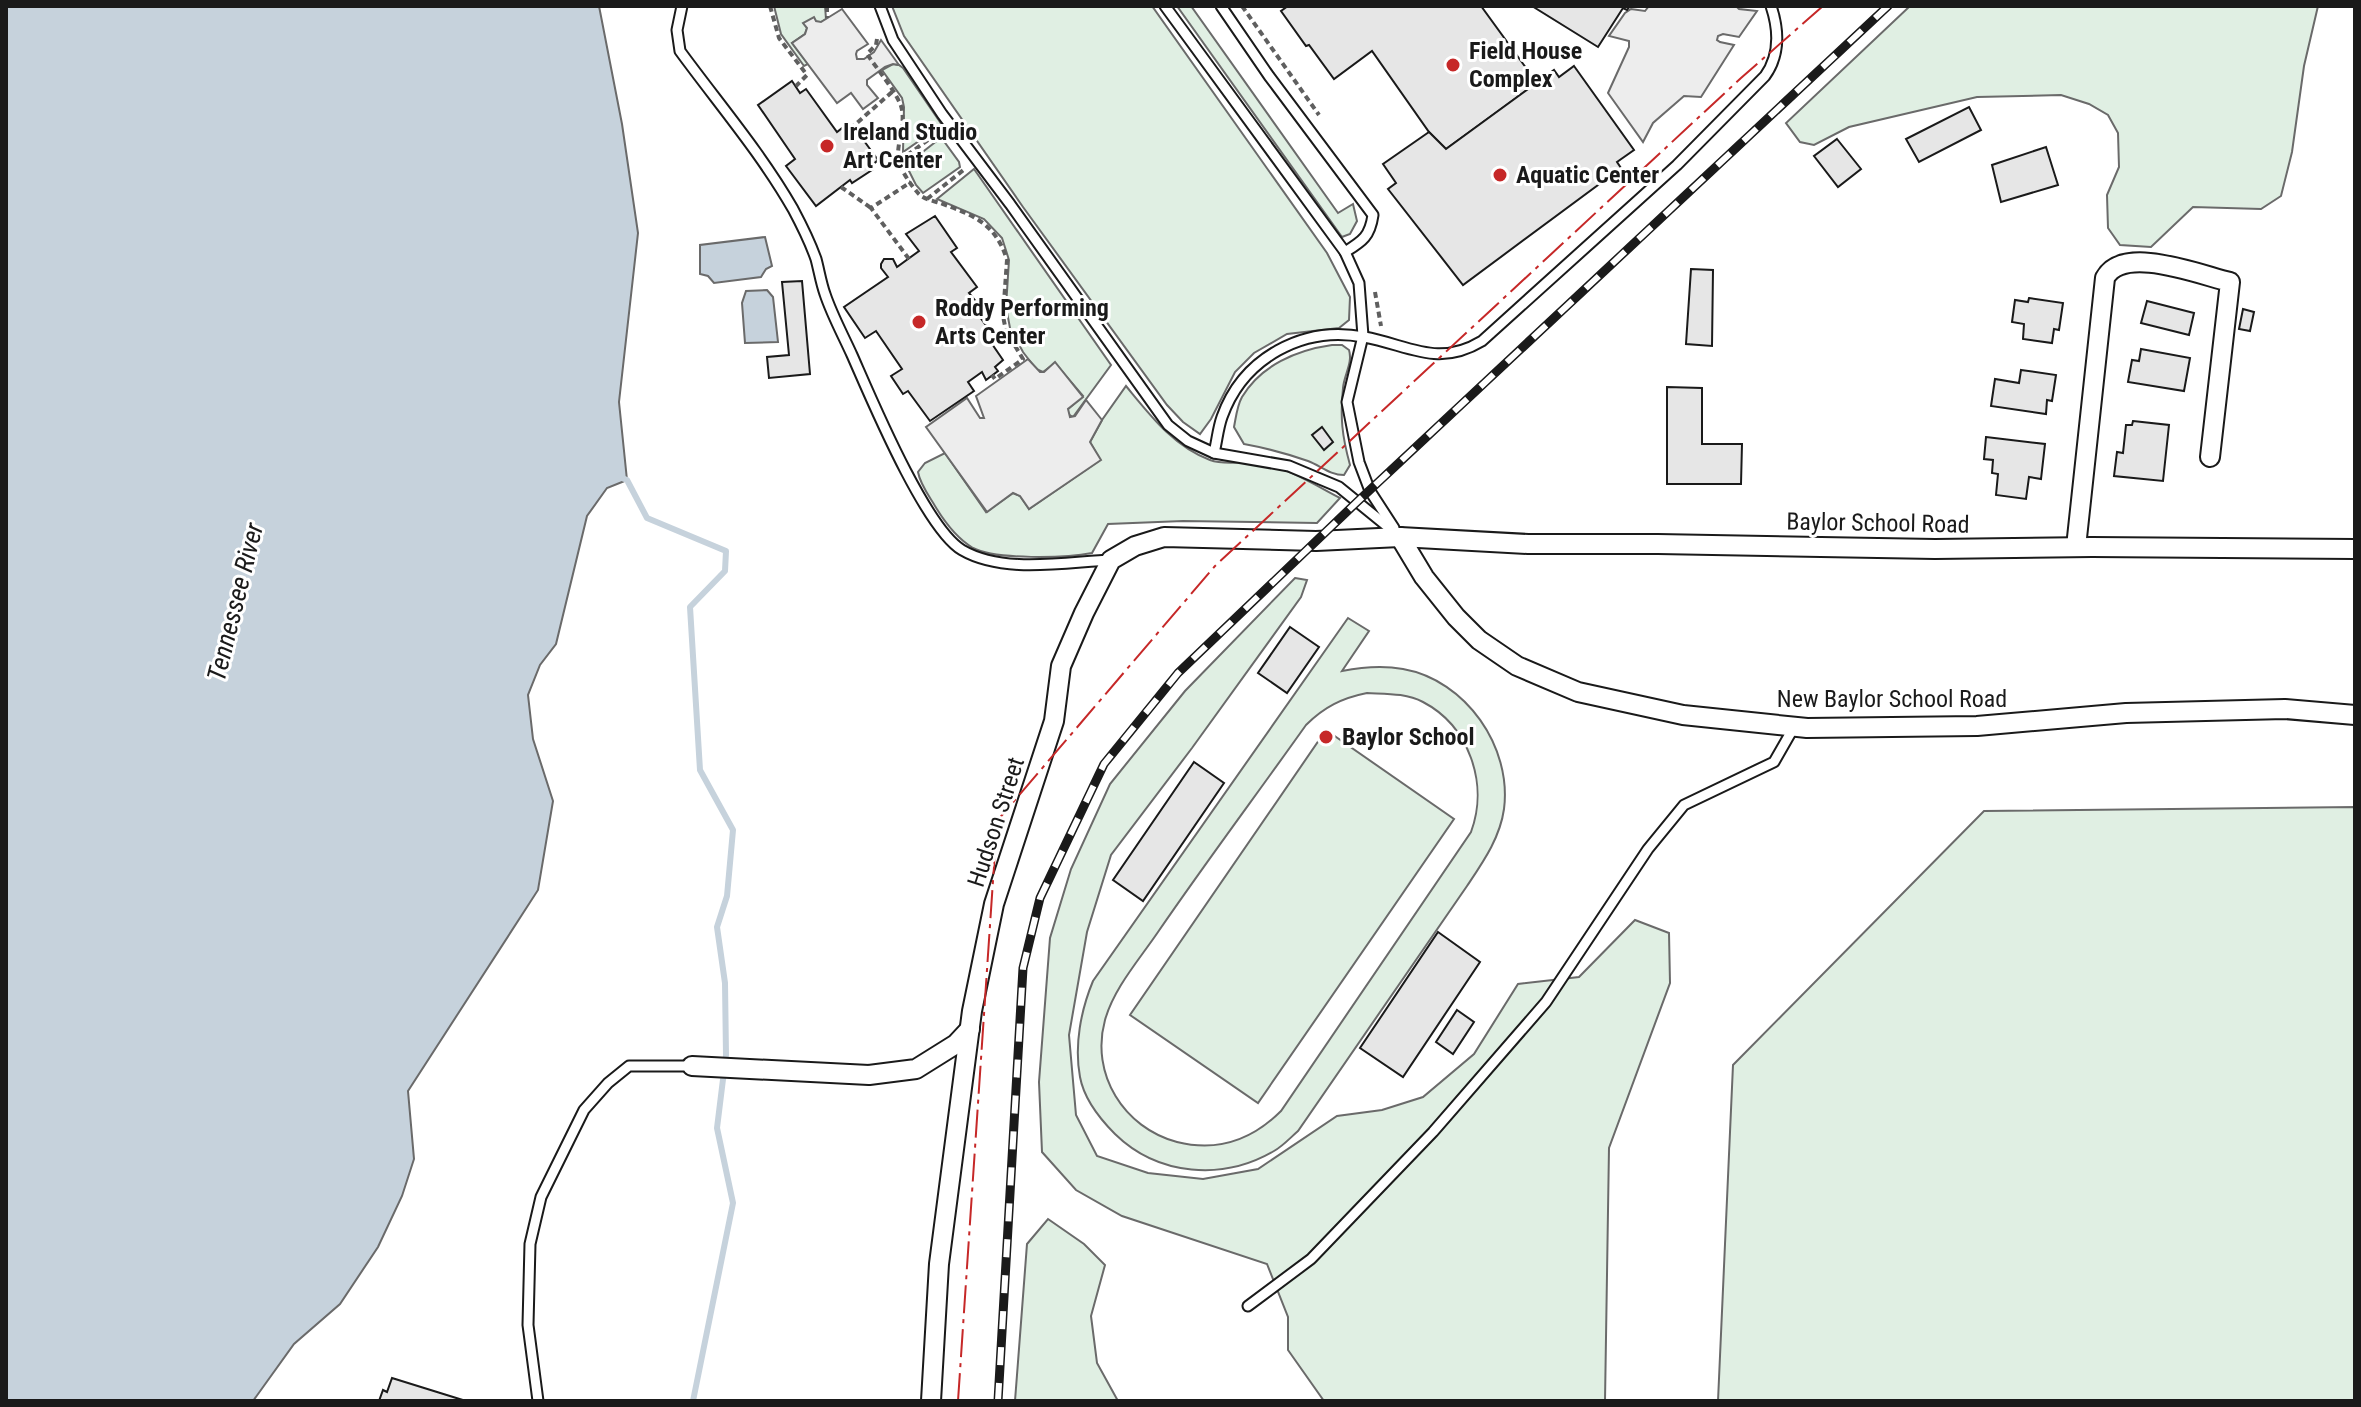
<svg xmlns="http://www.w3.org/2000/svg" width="2361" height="1407" viewBox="0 0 2361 1407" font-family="'Roboto Condensed',sans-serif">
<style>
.green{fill:#e0efe3;stroke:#6a6a6a;stroke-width:2;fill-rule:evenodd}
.parking{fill:#ededed;stroke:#6a6a6a;stroke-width:2}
.water{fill:#c6d2dc;stroke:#6a6a6a;stroke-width:2}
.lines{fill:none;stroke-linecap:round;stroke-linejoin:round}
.stream{stroke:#c6d2dc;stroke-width:6}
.building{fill:#e6e6e6;stroke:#1a1a1a;stroke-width:2}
.service-casing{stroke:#1a1a1a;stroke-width:13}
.minor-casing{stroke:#1a1a1a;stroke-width:22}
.path{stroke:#5f5f5f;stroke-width:4;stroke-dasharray:6 4;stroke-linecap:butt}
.service{stroke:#fff;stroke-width:9}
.minor{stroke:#fff;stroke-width:18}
.rail-casing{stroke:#1a1a1a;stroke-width:9}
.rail{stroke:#fff;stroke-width:6;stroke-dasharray:18;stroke-linecap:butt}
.power{stroke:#c62828;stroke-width:2;stroke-dasharray:28 6 4 6;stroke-linecap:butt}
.poi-dot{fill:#c62828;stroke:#fff;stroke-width:3}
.labels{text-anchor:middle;stroke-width:6;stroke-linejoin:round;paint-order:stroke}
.poi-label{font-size:24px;font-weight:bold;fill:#1a1a1a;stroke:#fff;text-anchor:start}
.street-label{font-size:24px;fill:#1a1a1a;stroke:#fff}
.water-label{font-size:26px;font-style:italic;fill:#1a1a1a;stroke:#fff}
</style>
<rect width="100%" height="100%" fill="#fff"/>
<g class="green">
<polygon points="774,6 825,6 826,19 821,22 804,24 807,28 805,34 792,43 808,64 804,66 781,34"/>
<polygon points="892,6 1152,6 1327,253 1350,297 1349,320 1339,328 1287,334 1254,353 1235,372 1211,419 1200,434 1183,422 1167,405 1023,207 904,36"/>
<polygon points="1177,6 1191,6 1338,213 1353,204 1357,221 1350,234 1342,237"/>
<polygon points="1910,6 2318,6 2304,66 2292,152 2281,196 2261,209 2193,207 2151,247 2120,245 2108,228 2107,195 2119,167 2118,133 2108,115 2089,104 2061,95 1977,97 1849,127 1814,145 1800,142 1786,123"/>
<polygon points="893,64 899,65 903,68 942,125 903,152 904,107 902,98 882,70"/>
<polygon points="938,140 943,140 959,162 960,167 923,193 916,185 906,165"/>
<polygon points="974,169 1111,365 1073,417 1068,414 1068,409 1083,396 1055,363 1043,372 1036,369 1023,352 1010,328 1006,307 1009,260 1002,238 984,219 937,199"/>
<path d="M1332,345H1342L1349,350C1353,363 1344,375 1343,388C1340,417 1342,436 1350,465L1344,475C1330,475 1321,466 1308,461C1288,454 1266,448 1244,444L1234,427C1236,417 1237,406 1242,397C1261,365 1297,350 1332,345Z"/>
<path d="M1126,386C1150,415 1173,446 1210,460C1226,466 1243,460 1260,463C1288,468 1315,485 1340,498L1317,523L1183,521L1108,524L1092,553C1066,558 995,560 973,548C958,539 944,521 935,506C929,496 920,484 918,472L925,463L945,453L986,512L1013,493L1020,496L1029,509L1100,460L1090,442L1102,420Z"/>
<polygon points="1295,578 1307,580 1301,597 1192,748 1111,855 1087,932 1069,1035 1076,1115 1097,1156 1148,1173 1203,1179 1258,1169 1337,1116 1382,1110 1423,1097 1474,1054 1518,984 1579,977 1635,920 1669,933 1670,983 1609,1148 1605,1401 1324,1401 1288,1350 1288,1317 1267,1264 1122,1216 1076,1190 1042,1152 1039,1082 1050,938 1071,869 1110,784 1185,691"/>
<path d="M1348,618L1369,631L1342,671C1362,667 1382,665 1403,669C1466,680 1512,747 1504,809C1500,838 1483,862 1467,886L1298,1131C1290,1138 1283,1146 1274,1151C1223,1181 1158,1176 1115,1134C1100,1119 1084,1099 1080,1077C1074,1045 1081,1010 1093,981ZM1367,693C1386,694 1406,693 1423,702C1469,726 1489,784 1471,832L1281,1111C1252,1140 1217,1152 1177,1142C1124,1128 1090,1074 1105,1020C1114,988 1139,960 1158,932C1206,862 1257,794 1306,725C1324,707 1342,698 1367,693Z"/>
<polygon points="1326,730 1454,819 1258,1103 1130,1015"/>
<polygon points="2355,807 2355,1401 1718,1401 1733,1065 1984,811"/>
<polygon points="1048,1219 1084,1244 1105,1265 1091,1316 1097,1363 1118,1401 1015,1401 1027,1244"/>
</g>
<g class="parking">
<polygon points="1649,6 1736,6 1739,9 1757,11 1739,37 1723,34 1718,36 1717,40 1720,42 1734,45 1701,97 1684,96 1653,123 1643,142 1608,93 1629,47 1629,41 1609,36 1625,13 1631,9 1645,11"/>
<polygon points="842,9 868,44 857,51 856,54 857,59 864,59 874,52 881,40 899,65 893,64 885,67 867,80 867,85 878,98 863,109 851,93 837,103 792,43 805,34 807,28 803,23 814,17 816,21 821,22"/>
<polygon points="1028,359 1040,372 1044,372 1055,362 1083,397 1068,409 1070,417 1075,416 1086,400 1102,420 1090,442 1101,460 1029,509 1020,496 1013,493 987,512 926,427 967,398 980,418 984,418 976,396"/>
</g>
<g class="water">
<polygon points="6,6 599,6 622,124 638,233 619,402 627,480 607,488 587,516 556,644 540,665 528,695 533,739 553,801 538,890 408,1091 414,1159 402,1196 378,1247 340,1304 294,1344 253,1401 6,1401"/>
<polygon points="765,237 772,266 766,269 761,277 714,283 708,276 700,274 700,245"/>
<polygon points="767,290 773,297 778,342 745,343 742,303 746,291"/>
</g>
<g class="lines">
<polyline class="stream" points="622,478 627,480 647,518 726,551 725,571 690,607 700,770 733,830 727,896 717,927 725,983 726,1055 717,1128 733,1203 693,1401"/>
</g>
<g class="building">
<polygon points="1288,6 1481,6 1537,83 1446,149 1429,132 1372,51 1334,79 1309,45 1306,46 1281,11"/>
<polygon points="1532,6 1630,6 1627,10 1623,8 1598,47"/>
<polygon points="1574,66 1634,150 1617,162 1621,168 1463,285 1388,189 1396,183 1383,164 1429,132 1446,149 1554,70 1559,77"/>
<polygon points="792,81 800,93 806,89 837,132 846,125 852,133 856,130 878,160 870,167 872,170 852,183 850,180 816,206 786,166 795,159 758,105"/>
<polygon points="1969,107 1981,130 1919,162 1906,139"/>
<polygon points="1837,139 1861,169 1838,187 1814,156"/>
<polygon points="2046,147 2058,185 2001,202 1992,165"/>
<polygon points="935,216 957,248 951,252 977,287 969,293 982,309 977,313 995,338 990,341 1003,360 995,367 998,371 986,380 982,372 968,382 974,391 930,421 908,391 903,394 891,376 902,369 876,331 865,338 844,307 888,277 881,268 881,264 884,259 893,259 897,267 919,251 906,234"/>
<polygon points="1691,269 1713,270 1712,346 1686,344"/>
<polygon points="802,281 810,374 769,378 767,357 789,355 782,282"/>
<polygon points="2029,298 2063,303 2059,330 2054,329 2052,343 2023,339 2024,324 2012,322 2015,300 2028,302"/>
<polygon points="2147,301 2194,313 2189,335 2141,323"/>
<polygon points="2243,309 2254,312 2250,331 2239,329"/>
<polygon points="2141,349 2190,358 2184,391 2128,382 2132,360 2139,361"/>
<polygon points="2021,370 2056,375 2052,401 2047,400 2046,414 1991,406 1995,379 2019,383"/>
<polygon points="1667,387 1702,388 1702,444 1742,444 1741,484 1667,484"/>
<polygon points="2133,421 2169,425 2163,481 2114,476 2117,452 2123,453 2126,425 2132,425"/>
<polygon points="1322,427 1333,442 1324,450 1312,435"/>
<polygon points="1986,437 2045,444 2041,479 2029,477 2026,499 1996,495 1998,474 1992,473 1993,460 1984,459"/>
<polygon points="1290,627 1319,647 1287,693 1258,673"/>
<polygon points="1194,762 1224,783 1143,901 1113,880"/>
<polygon points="1438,932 1480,962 1403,1077 1360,1048"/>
<polygon points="1457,1010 1474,1022 1453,1054 1436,1042"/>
<polygon points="392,1378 466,1401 379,1401 383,1390 387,1392"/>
</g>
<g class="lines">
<g class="service-casing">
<g id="service">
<path d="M682,6L677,30L680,51C718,103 761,153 793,209C801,224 810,242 816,259C819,270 821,283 825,294C832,315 843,335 852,355C871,398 925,528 962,550C1003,574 1065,562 1111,560"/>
<polyline points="880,6 893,40 942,114 1010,204 1168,425 1188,441 1214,453 1289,466 1339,487 1398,535"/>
<polyline points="1165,6 1345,252 1359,283 1363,336 1347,402 1359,462 1370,491 1394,528"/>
<path d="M1221,6L1269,76L1373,215C1370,236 1363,241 1345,252"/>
<path d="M1214,453C1217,441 1218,428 1222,417C1243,358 1303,325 1364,337C1409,345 1437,368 1482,341L1677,165L1765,76C1780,55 1779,30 1771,6"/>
<polyline points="1248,1306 1311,1259 1433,1132 1546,1002 1648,849 1684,805 1774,762 1794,727"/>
<polyline points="538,1401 528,1325 530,1244 541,1197 584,1110 608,1083 629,1066 692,1066"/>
</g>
</g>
<g class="minor-casing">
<g id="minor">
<polyline points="1400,537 1424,577 1456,617 1479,640 1517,666 1578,692 1683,715 1807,728 1977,726 2126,713 2285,709 2355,715"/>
<path d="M2076,547L2105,278C2123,244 2200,275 2230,282L2210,457"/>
<polyline points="692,1066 869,1075 916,1069 956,1044 970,1029"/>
<polyline points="931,1401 939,1264 972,1011 994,904 1054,721 1061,666 1084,613 1111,560 1135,546 1164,537 1316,541 1400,537 1528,544 1658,544 1935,549 2092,547 2355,549"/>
</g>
</g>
<g class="path">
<polyline points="770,6 779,38 807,75 796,86"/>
<polyline points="827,6 827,18"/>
<polyline points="1242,6 1319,115"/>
<path d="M877,39L876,45L867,54C877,69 895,90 901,106C906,122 898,139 898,155C898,167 910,184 918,193C923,199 933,201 940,203C974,215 996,224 1007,260L1003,316L1006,331L1023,359L995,379L992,375"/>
<polyline points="850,129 892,92"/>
<polyline points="899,161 939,132"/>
<polyline points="841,187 871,208"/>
<polyline points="927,199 966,168"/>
<polyline points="909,259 871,208 911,182"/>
<polyline points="1375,292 1381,326"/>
</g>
<use href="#service" class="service"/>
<use href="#minor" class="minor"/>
<g class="rail-casing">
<polyline id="rail" points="998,1401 1023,968 1040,898 1104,764 1178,673 1357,502 1888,6"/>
</g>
<use href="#rail" class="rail"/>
<polyline class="power" points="958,1401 997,821 1215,566 1741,78 1823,6"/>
</g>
<g class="poi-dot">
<circle cx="1453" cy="65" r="8"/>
<circle cx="827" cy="146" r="8"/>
<circle cx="1500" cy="175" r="8"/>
<circle cx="919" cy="322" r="8"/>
<circle cx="1326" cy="737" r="8"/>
</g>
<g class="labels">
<g class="poi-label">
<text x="1469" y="59">Field House<tspan x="1469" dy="28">Complex</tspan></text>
<text x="843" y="140">Ireland Studio<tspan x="843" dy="28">Art Center</tspan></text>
<text x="1516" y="183">Aquatic Center</text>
<text x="935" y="316">Roddy Performing<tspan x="935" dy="28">Arts Center</tspan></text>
<text x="1342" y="745">Baylor School</text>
</g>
<g class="street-label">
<text transform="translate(1878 523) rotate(1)" y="8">Baylor School Road</text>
<text x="1892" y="707">New Baylor School Road</text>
<text transform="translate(996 822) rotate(-72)" y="8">Hudson Street</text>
</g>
<g class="water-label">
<text transform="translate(235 602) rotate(-76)" y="9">Tennessee River</text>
</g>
</g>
<rect width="2361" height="1407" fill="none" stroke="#1a1a1a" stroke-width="16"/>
</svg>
